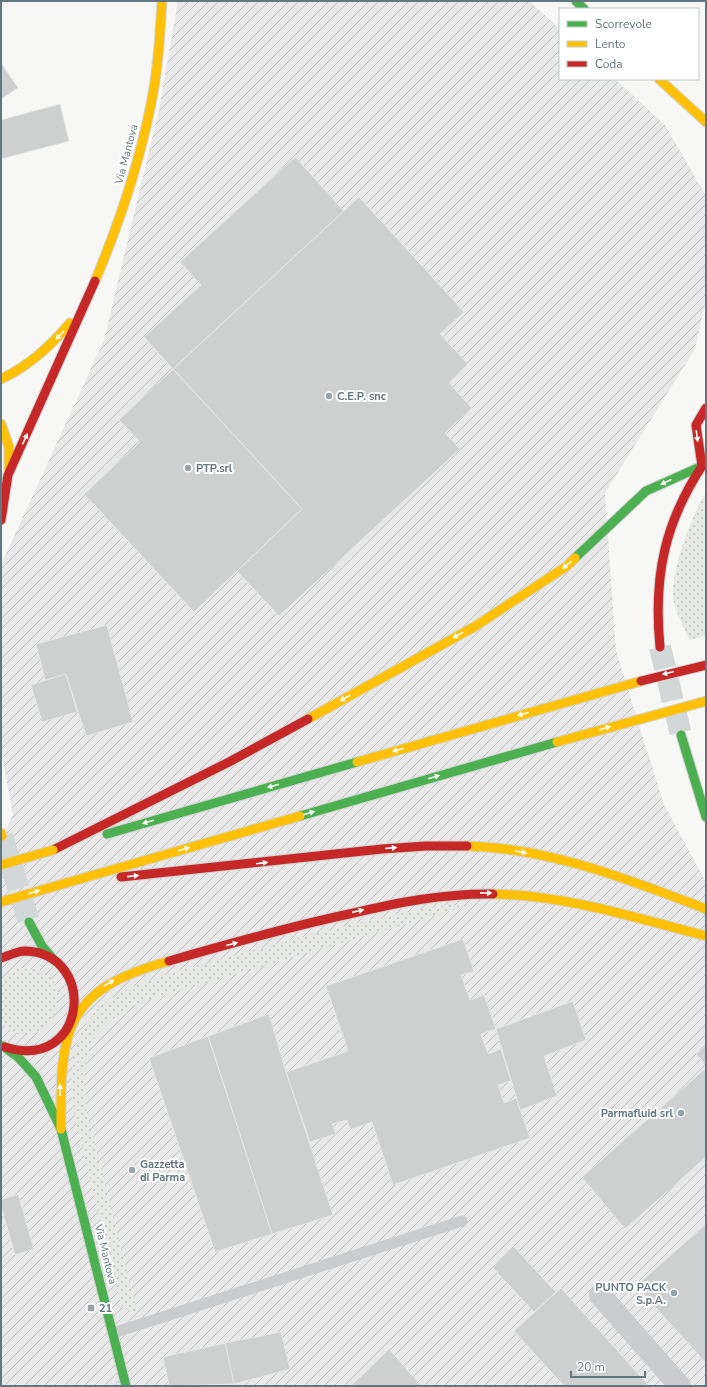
<svg xmlns="http://www.w3.org/2000/svg" width="707" height="1387" viewBox="0 0 707 1387" font-family="'Nunito Sans',sans-serif">
<style>
.industrial{fill:url(#industrial-furrows)}
.grass{fill:url(#grass-dots)}
.building{fill:#ced0d0;stroke:#e6e6e6}
.lines{fill:none;stroke-linecap:round;stroke-linejoin:round}
.secondary-tunnel{stroke:#d2d7d8;stroke-width:22;stroke-dasharray:22 11;stroke-linecap:butt}
.primary-tunnel{stroke:#d2d7d8;stroke-width:22;stroke-dasharray:22 11;stroke-linecap:butt}
.fast-casing{stroke:#d2d4d4;stroke-width:11}
.slow-casing{stroke:#d2d4d4;stroke-width:11}
.jam-casing{stroke:#d2d4d4;stroke-width:11}
.lane{stroke:#cbcccd;stroke-width:11}
.street{stroke:#cbcccd;stroke-width:22}
.fast{stroke:#4caf50;stroke-width:9}
.slow{stroke:#ffc107;stroke-width:9}
.jam{stroke:#c62828;stroke-width:9}
.slow-bridge-casing{stroke:#d2d3d3;stroke-width:11;stroke-linecap:butt}
.slow-bridge{stroke:#ffc107;stroke-width:9}
.oneway{fill:#f6fbf6}
.poi-dot{fill:#96a4a9;stroke:#fff;stroke-width:1.5}
.labels{text-anchor:middle;stroke-width:4;stroke-linejoin:round;paint-order:stroke}
.street-label{font-size:11px;fill:#627780;stroke:#fff}
.poi-label{font-size:11px;font-weight:bold;fill:#627780;stroke:#fff;text-anchor:start}
</style>
<defs>
<pattern id="industrial-furrows" width="10" height="10" patternUnits="userSpaceOnUse"><rect width="10" height="10" fill="#e7e8e7"/><path d="M-1 1l2-2M0 10L10 0M9 11l2-2" fill="none" stroke="#bfc1c0"/></pattern>
<pattern id="grass-dots" width="8" height="8" patternUnits="userSpaceOnUse"><rect width="8" height="8" fill="#e6e9e3"/><path d="M2 2h.1M6 6h.1" fill="none" stroke="#bec2bd" stroke-width="1.8" stroke-linecap="round"/></pattern>
</defs>
<rect width="100%" height="100%" fill="#f7f7f6"/>
<polygon class="industrial" points="178,1 529,1 560,29 560,79 615,79 665,125 706,196 706,299 695,349 605,493 616,651 664,805 706,882 706,1386 1,1386 1,841 13,815 1,750 1,565 104,340 159,110"/>
<g class="grass">
<path d="M706,492V636L689,640C685,628 677,615 674,603C668,576 692,515 706,492Z"/>
<path d="M447,905L467,906L140,1002L111,1020L95,1036L86,1059L84,1083L86,1108L137,1311C130,1311 125,1310 121,1304L72,1105C70,1072 72,1037 96,1011C125,980 188,969 229,957C301,937 373,917 447,905Z"/>
<path d="M20,968C93,965 47,1071 1,1022V980L10,972Z"/>
</g>
<g class="building">
<polygon points="1,63 18,88 1,99"/>
<polygon points="60,104 69,141 1,159 1,120"/>
<polygon points="295,157 344,211 173,369 144,337 201,285 180,262"/>
<polygon points="359,197 464,312 440,334 468,364 449,383 472,408 445,433 460,449 279,616 237,571 302,509 173,369"/>
<polygon points="173,369 302,509 194,612 84,494 140,442 119,420"/>
<polygon points="107,625 133,722 86,736 66,674 45,680 36,644"/>
<polygon points="66,674 77,712 42,722 31,685"/>
<polygon points="463,939 474,971 461,975 470,1000 484,995 496,1029 481,1034 488,1054 501,1049 511,1081 498,1085 504,1103 516,1098 530,1138 393,1185 372,1122 350,1130 347,1120 332,1124 336,1134 310,1142 286,1072 348,1051 326,986"/>
<polygon points="573,1001 586,1040 544,1056 557,1096 520,1110 496,1029"/>
<polygon points="269,1014 286,1072 333,1215 272,1234 208,1036"/>
<polygon points="208,1036 272,1234 215,1252 149,1058"/>
<polygon points="706,1045 706,1065 696,1054"/>
<polygon points="706,1068 706,1157 625,1229 582,1177"/>
<polygon points="18,1194 34,1249 15,1255 1,1206 1,1200"/>
<polygon points="706,1224 706,1363 636,1286"/>
<polygon points="513,1246 556,1292 534,1312 492,1267"/>
<polygon points="561,1288 649,1386 564,1386 514,1331"/>
<polygon points="281,1332 290,1369 234,1384 225,1343"/>
<polygon points="225,1343 234,1384 169,1386 163,1357"/>
<polygon points="389,1349 421,1386 351,1386"/>
</g>
<g class="lines">
<polyline class="secondary-tunnel" points="2,836 29,922"/>
<polyline class="primary-tunnel" points="660,647 681,735"/>
<g class="fast-casing">
<g id="fast">
<polyline points="576,1 584,9"/>
<polyline points="575,558 646,491 702,466"/>
<polyline points="681,735 706,817"/>
<polyline points="300,816 557,742"/>
<polyline points="107,834 357,762"/>
<polyline points="29,922 42,946 54,960"/>
<polyline points="3,1046 18,1057 36,1077 61,1129 126,1386"/>
</g>
</g>
<g class="slow-casing">
<g id="slow">
<polyline points="659,79 706,122"/>
<path d="M95,281C119,224 139,164 151,104C158,70 160,35 162,1"/>
<path d="M1,379C29,366 50,347 70,323"/>
<polyline points="1,424 9,447 9,470"/>
<polyline points="308,719 474,627 567,566 575,558"/>
<polyline points="557,742 706,701"/>
<polyline points="357,762 641,681"/>
<polyline points="1,833 2,836"/>
<path d="M467,846C550,848 630,880 706,909"/>
<polyline points="66,883 300,816"/>
<path d="M493,894C566,895 636,918 706,936"/>
<path d="M61,1129C60,1029 64,990 169,961"/>
</g>
</g>
<g class="jam-casing">
<g id="jam">
<polyline points="702,466 696,425 706,408"/>
<polyline points="1,520 8,475 95,281"/>
<path d="M660,647C653,575 665,520 706,460"/>
<polyline points="641,681 706,665"/>
<polyline points="53,850 229,762 308,719"/>
<polyline points="121,877 382,849 426,846 467,846"/>
<path d="M1,958C8,956 17,951 25,951C99,953 87,1073 5,1047"/>
<path d="M169,961C228,944 288,927 349,914C396,903 444,893 493,894"/>
</g>
</g>
<polyline class="lane" points="113,1333 462,1221"/>
<polyline class="street" points="600,1295 680,1386"/>
<use href="#fast" class="fast"/>
<use href="#slow" class="slow"/>
<use href="#jam" class="jam"/>
<g class="slow-bridge-casing">
<g id="slow-bridge">
<polyline points="1,865 53,850"/>
<polyline points="1,902 66,883"/>
</g>
</g>
<use href="#slow-bridge" class="slow-bridge"/>
</g>
<defs><path id="oneway-solid" d="M-6-.8H1V-3.2L6.5 0L1 3.2V.8H-6Z"/></defs>
<g class="oneway">
<use href="#oneway-solid" transform="translate(60 335) rotate(134)"/>
<use href="#oneway-solid" transform="translate(697 436) rotate(82)"/>
<use href="#oneway-solid" transform="translate(25 439) rotate(-65)"/>
<use href="#oneway-solid" transform="translate(666 482) rotate(156)"/>
<use href="#oneway-solid" transform="translate(567 565) rotate(141)"/>
<use href="#oneway-solid" transform="translate(458 635) rotate(151)"/>
<use href="#oneway-solid" transform="translate(668 673) rotate(166)"/>
<use href="#oneway-solid" transform="translate(345 698) rotate(151)"/>
<use href="#oneway-solid" transform="translate(523 714) rotate(164)"/>
<use href="#oneway-solid" transform="translate(605 728) rotate(-16)"/>
<use href="#oneway-solid" transform="translate(398 750) rotate(164)"/>
<use href="#oneway-solid" transform="translate(434 777) rotate(-16)"/>
<use href="#oneway-solid" transform="translate(273 786) rotate(164)"/>
<use href="#oneway-solid" transform="translate(309 813) rotate(-16)"/>
<use href="#oneway-solid" transform="translate(148 822) rotate(164)"/>
<use href="#oneway-solid" transform="translate(391 848) rotate(-5)"/>
<use href="#oneway-solid" transform="translate(184 849) rotate(-16)"/>
<use href="#oneway-solid" transform="translate(521 852) rotate(10)"/>
<use href="#oneway-solid" transform="translate(262 863) rotate(-7)"/>
<use href="#oneway-solid" transform="translate(133 876) rotate(-6)"/>
<use href="#oneway-solid" transform="translate(34 892) rotate(-16)"/>
<use href="#oneway-solid" transform="translate(486 893) rotate(1)"/>
<use href="#oneway-solid" transform="translate(358 911) rotate(-13)"/>
<use href="#oneway-solid" transform="translate(232 944) rotate(-15)"/>
<use href="#oneway-solid" transform="translate(109 983) rotate(-30)"/>
<use href="#oneway-solid" transform="translate(60 1090) rotate(-90)"/>
</g>
<g class="poi-dot">
<circle cx="329" cy="396" r="4"/>
<circle cx="188" cy="468" r="4"/>
<circle cx="681" cy="1113" r="4"/>
<circle cx="132" cy="1170" r="4"/>
<circle cx="674" cy="1293" r="4"/>
<rect x="87" y="1304" width="8" height="8" rx="2"/>
</g>
<g class="labels">
<g class="street-label">
<text transform="translate(126 154) rotate(-75)" y="4">Via Mantova</text>
<text transform="translate(106 1254) rotate(76)" y="4">Via Mantova</text>
</g>
<g class="poi-label">
<text x="337" y="400">C.E.P. snc</text>
<text x="196" y="472">PTP.srl</text>
<text x="673" y="1117" text-anchor="end">Parmafluid srl</text>
<text x="140" y="1168">Gazzetta<tspan x="140" dy="13">di Parma</tspan></text>
<text x="666" y="1291" text-anchor="end">PUNTO PACK<tspan x="666" dy="13">S.p.A.</tspan></text>
<text x="99" y="1312">21</text>
</g>
</g>
<rect width="707" height="1387" fill="none" stroke="#627780" stroke-width="4"/>
<rect x="559" y="8" width="140" height="72" fill="#ffffff" stroke="#c0c9cc"/>
<rect x="567" y="21" width="20" height="6" fill="#4caf50" stroke="#c0c9cc"/>
<text x="595" y="28" font-size="12" fill="#627780">Scorrevole</text>
<rect x="567" y="41" width="20" height="6" fill="#ffc107" stroke="#c0c9cc"/>
<text x="595" y="48" font-size="12" fill="#627780">Lento</text>
<rect x="567" y="61" width="20" height="6" fill="#c62828" stroke="#c0c9cc"/>
<text x="595" y="68" font-size="12" fill="#627780">Coda</text>
<path d="M571 1371v6h74v-6" fill="none" stroke="#627780" stroke-width="2"/>
<text x="577" y="1371" font-size="12" fill="#627780" stroke="#ffffff" stroke-width="3" paint-order="stroke">20 m</text>
</svg>
